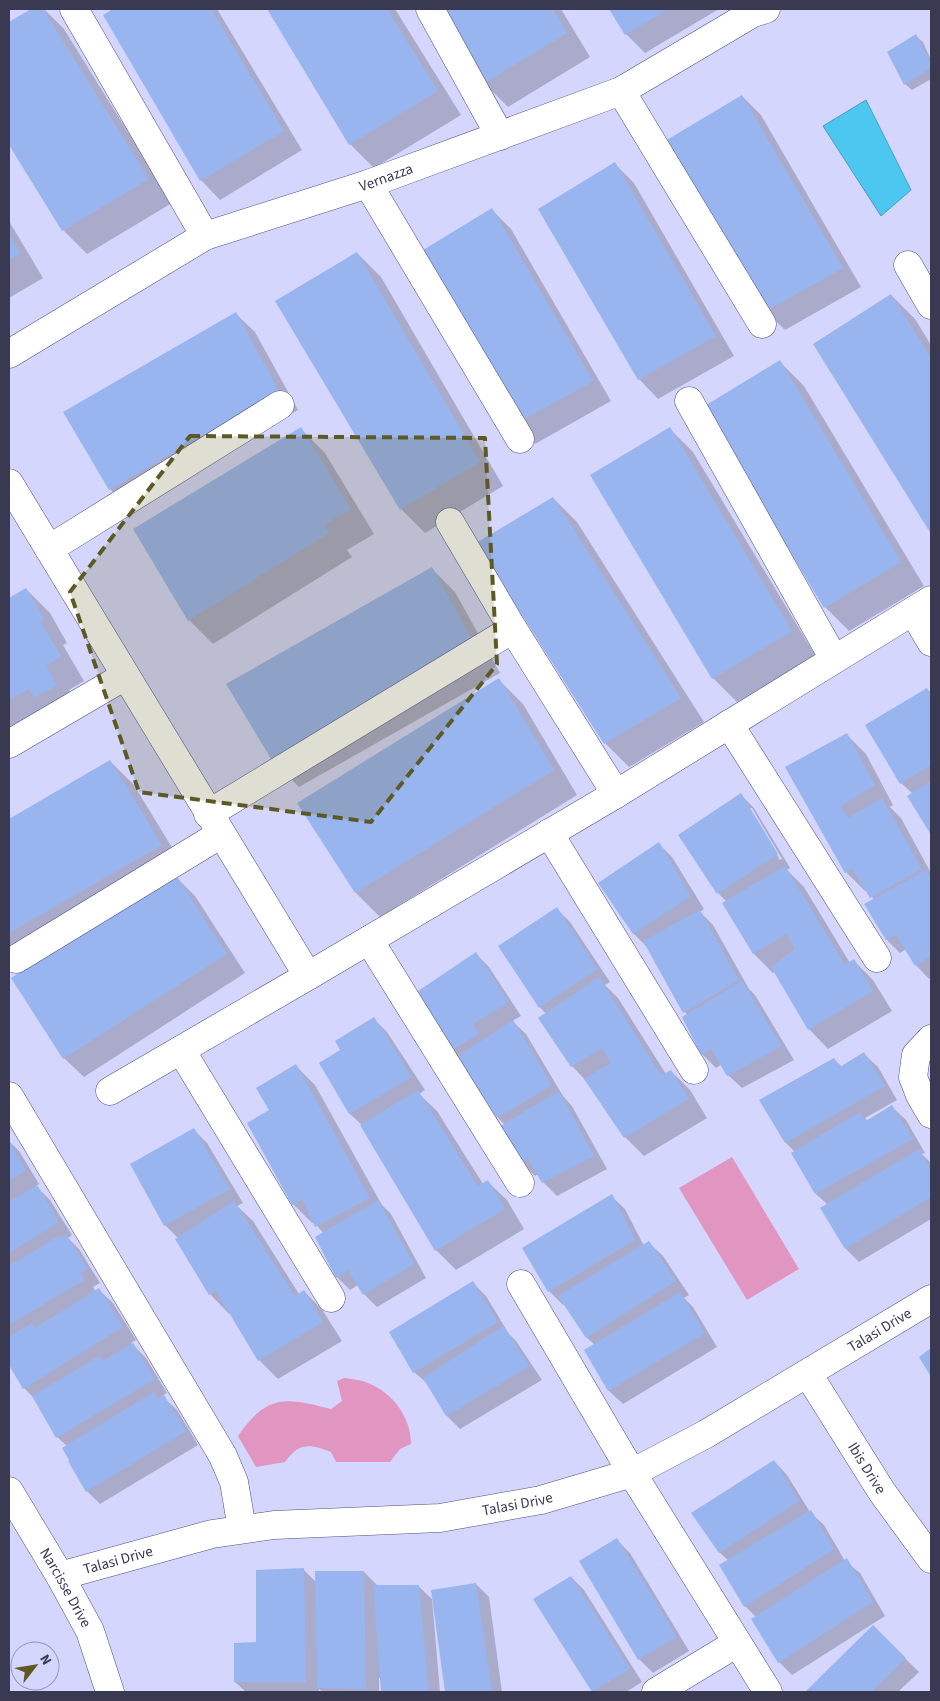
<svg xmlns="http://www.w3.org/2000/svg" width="940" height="1701" viewBox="0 0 940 1701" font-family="'Source Sans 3',sans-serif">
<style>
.green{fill:#e196c2}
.water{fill:#4bc7f0;stroke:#469cc1}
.shadow{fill:#0003;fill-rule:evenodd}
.building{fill:#99b5ef}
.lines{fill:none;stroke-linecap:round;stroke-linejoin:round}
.minor-casing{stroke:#504d85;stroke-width:29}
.minor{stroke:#fff;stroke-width:28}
.marked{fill:#5d5925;fill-opacity:0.2;stroke:#5d5925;stroke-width:4;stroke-dasharray:10 6;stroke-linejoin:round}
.labels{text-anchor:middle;stroke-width:4;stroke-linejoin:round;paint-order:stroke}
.street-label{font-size:15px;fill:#393952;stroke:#d5d6fd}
</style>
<rect width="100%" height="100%" fill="#d5d6fd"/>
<g class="green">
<polygon points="732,1157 799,1269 747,1300 679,1188"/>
<path d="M344,1378C352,1379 361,1380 368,1383C393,1393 411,1417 411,1444L400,1449L390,1462H336L331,1452C310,1444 299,1442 285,1462L256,1467L238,1436C267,1394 285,1397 331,1409L342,1401L337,1381Z"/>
</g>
<polygon class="water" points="866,100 911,190 881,216 823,126"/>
<g class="shadow">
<polygon points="34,9 44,9 64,29 172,203 87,254 63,230 9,142 9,24"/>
<polygon points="115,9 217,9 302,150 220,200 201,180 105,15"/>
<polygon points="268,9 395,9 461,115 374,168 350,144"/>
<polygon points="439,9 561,9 590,57 508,107 484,83"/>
<polygon points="610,9 719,9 645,53 626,34"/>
<polygon points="916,36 923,42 931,60 931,79 912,90 905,84"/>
<polygon points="742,96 761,115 861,287 785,330 765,311"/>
<polygon points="615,164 634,183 734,356 658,399 639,379"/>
<polygon points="492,210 511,229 611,401 535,444 515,425"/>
<polygon points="9,221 43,278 9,298"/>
<polygon points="357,253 381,277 503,486 425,533 401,509"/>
<polygon points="891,295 915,319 931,345 931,532 815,345"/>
<polygon points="235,313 255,332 298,410 129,508 110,489"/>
<polygon points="780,362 804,386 924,586 849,631 825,607"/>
<polygon points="669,428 693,452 815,655 737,702 713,678"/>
<polygon points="301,429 325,453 374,534 347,550 352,557 213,644 189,620"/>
<polygon points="553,498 577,522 704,722 629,767 605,743"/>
<polygon points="431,568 455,592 500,673 299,787 275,763"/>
<polygon points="26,589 50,613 67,643 63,645 84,681 69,690 80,709 9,745 9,600"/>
<polygon points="499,680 523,704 577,795 380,917 356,893 299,803"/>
<polygon points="927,689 931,693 931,833 909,796 913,794 901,783"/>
<polygon points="847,735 866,754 893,805 890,807 901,818 931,873 931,977 929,979 916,965 906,949 900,953 887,940 866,905 874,900 867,890 865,891 846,872 786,767"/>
<polygon points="110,761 134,785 185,869 9,963 9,820"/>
<path d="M741,795L754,808L790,868L787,870L804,887L850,963L854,961L873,980L892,1011L828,1049L809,1029L775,972L773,973L754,954L724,904L727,902L718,893ZM749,808H752L782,859L780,860Z"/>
<polygon points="659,844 672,857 704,909 700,912 713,925 749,989 755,995 794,1060 742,1088 728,1075 722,1064 716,1068 702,1054 684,1017 687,1015 647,947 634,934 600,883"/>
<polygon points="176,877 195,896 245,973 84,1077 64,1058"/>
<polygon points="557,909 570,922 610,982 605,985 618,998 666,1074 671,1071 690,1090 707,1118 644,1156 625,1137 589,1084 572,1066 546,1014 540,1007"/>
<polygon points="476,954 489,967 521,1016 512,1021 526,1034 563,1096 572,1106 607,1169 557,1196 543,1182 538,1174 535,1176 522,1163 505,1125 498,1118 460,1060 451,1050"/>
<polygon points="374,1019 387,1032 425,1090 419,1094 437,1111 483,1184 487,1181 507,1200 524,1229 456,1270 436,1250 362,1125 350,1114 321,1064 342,1051"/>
<polygon points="864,1054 878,1067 897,1100 865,1118 868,1121 892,1107 906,1120 925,1153 922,1154 931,1163 931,1219 859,1262 846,1249 822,1209 828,1205 816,1194 792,1154 795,1152 786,1143 834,1059 842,1067"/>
<polygon points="296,1066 315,1085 382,1205 391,1214 426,1278 377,1307 364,1294 358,1285 350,1290 337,1277 324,1234 314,1222 312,1223 293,1204 270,1111"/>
<polygon points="194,1130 207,1143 243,1203 237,1206 253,1221 299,1294 304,1291 323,1311 342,1341 278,1379 259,1360 231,1312 229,1314 210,1294 178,1238 165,1225"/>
<polygon points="9,1141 19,1151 39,1184 36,1186 50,1200 72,1235 68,1238 79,1249 100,1283 93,1287 96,1292 99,1290 113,1303 136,1340 131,1343 146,1358 167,1393 162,1396 177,1410 198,1445 100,1504 87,1491 71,1461 67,1446 57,1437 33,1397 24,1388 9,1362 9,1359 12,1357 9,1353"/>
<polygon points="611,1196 625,1209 644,1246 649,1243 663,1256 689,1295 684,1298 693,1307 717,1347 623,1404 609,1391 585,1351 595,1345 587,1338 564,1304 563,1305 549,1291 524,1249"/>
<polygon points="473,1283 486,1296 509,1334 516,1341 542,1380 460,1429 447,1416 429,1385 414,1372 390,1332"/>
<polygon points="774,1461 787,1475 810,1512 824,1525 845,1561 860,1573 885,1616 792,1675 779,1662 756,1617 745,1606 729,1561 719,1552"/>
<polygon points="617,1540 630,1553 689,1651 653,1673 639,1659 580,1562"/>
<polygon points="303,1569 316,1582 364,1572 377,1585 418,1586 432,1599 440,1692 382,1692 381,1678 379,1678 379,1692 323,1692 319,1689 319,1692 246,1692 235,1682"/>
<polygon points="571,1577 584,1590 642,1682 626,1692 593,1691"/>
<polygon points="476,1584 489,1597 502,1692 447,1692 433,1591"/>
<polygon points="873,1627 919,1672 898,1692 807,1692"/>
</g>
<g class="building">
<polygon points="31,9 43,9 149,179 62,231 9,145 9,22"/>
<polygon points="113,9 211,9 284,131 200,181 103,15"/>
<polygon points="267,9 387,9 438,91 349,145"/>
<polygon points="438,9 553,9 567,33 483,84"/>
<polygon points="609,9 668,9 625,35"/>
<polygon points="916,34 931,64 931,68 904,85 887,52"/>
<polygon points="742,95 843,268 764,312 665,141"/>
<polygon points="615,162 716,336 638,380 538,209"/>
<polygon points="492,208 593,381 514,425 415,255"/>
<polygon points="9,235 20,253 9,260"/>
<polygon points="357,252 480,462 400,510 275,301"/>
<polygon points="891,294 931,358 931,534 813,344"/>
<polygon points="236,312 279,391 109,490 63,412"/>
<polygon points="780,360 901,562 824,608 703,407"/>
<polygon points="301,427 351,509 324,525 329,533 188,621 133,529"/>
<polygon points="670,427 792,631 712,679 590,475"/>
<polygon points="553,497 681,698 604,744 476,543"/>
<polygon points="432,567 477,648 274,764 226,684"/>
<polygon points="26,588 44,618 40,621 61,656 46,666 57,685 34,698 29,689 9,700 9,598"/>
<polygon points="499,678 554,770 355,893 297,803"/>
<polygon points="927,688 931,695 931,765 900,784 865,725"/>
<polygon points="847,733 875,785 841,806 848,818 882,798 922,869 870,898 852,868 845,873 785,767"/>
<polygon points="110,760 162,845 9,933 9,819"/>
<polygon points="931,781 931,835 907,796"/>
<polygon points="741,793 778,854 717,894 678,835"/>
<polygon points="659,842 691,896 633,934 598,883"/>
<polygon points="785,866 845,965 854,959 873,991 808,1030 771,967 795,949 787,934 753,954 722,903"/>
<polygon points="926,870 931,880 931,956 915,966 896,935 886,940 864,904"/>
<polygon points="176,875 227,954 63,1059 11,978"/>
<polygon points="557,907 597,969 539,1008 498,946"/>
<polygon points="700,910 739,980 683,1013 643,941"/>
<polygon points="476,952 509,1002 473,1024 479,1034 450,1051 415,993"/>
<polygon points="599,977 661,1075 671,1070 689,1099 624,1138 584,1079 611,1063 602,1048 571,1067 538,1018"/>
<polygon points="742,981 782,1046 727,1076 711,1049 701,1055 682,1017"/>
<polygon points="374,1017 412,1077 349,1114 319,1063 340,1050 335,1041"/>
<polygon points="513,1020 552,1085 497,1118 457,1057"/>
<polygon points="864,1052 885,1086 785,1143 759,1100 834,1058 840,1067"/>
<polygon points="296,1064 370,1198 315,1227 302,1199 292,1205 247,1123 269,1110 256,1088"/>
<polygon points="418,1090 478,1186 488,1180 505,1209 435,1251 360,1125"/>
<polygon points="559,1091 594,1156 542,1183 528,1159 521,1164 499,1127"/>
<polygon points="892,1105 913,1139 815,1194 791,1153 860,1112 866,1121"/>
<polygon points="194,1128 230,1189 164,1226 130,1164"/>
<polygon points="9,1141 26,1170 9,1181"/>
<polygon points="919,1149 931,1170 931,1197 845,1249 820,1208"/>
<polygon points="37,1185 59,1222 9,1253 9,1202"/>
<polygon points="612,1194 635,1240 548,1292 522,1248"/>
<polygon points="378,1200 414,1264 363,1295 348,1270 336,1278 315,1237"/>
<polygon points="234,1201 295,1296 304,1290 323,1322 258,1361 216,1291 209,1295 175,1239"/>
<polygon points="66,1234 87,1269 80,1273 84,1280 9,1325 9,1266 59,1236 60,1238"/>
<polygon points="649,1241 676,1281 586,1338 558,1296"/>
<polygon points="473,1281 498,1322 413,1373 389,1332"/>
<polygon points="99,1288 123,1327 23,1389 9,1365 9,1337 32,1323 35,1328"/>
<polygon points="680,1292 705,1333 608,1391 584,1350"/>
<polygon points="503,1326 530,1366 446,1416 423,1378"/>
<polygon points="133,1343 155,1379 56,1438 32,1396 99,1356 102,1361"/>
<polygon points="931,1348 931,1377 919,1357"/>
<polygon points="154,1392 158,1398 164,1395 186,1431 86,1492 68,1461 69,1460 62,1448"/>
<polygon points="774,1460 799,1501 719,1553 691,1513"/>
<polygon points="811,1510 834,1549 744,1607 719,1565"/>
<polygon points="617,1538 677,1637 638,1660 579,1561"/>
<polygon points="847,1558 873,1602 778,1663 751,1619"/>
<polygon points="304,1568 306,1682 234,1682 234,1643 256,1642 256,1570"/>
<polygon points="315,1571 364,1571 366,1689 317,1688"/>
<polygon points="571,1576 630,1669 592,1692 533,1599"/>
<polygon points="476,1583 492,1692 445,1692 431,1590"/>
<polygon points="373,1585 419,1585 429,1692 381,1692"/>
<polygon points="873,1625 906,1658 871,1692 805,1692"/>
</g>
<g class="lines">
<g class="minor-casing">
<g id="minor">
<polyline points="74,9 205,236"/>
<polyline points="430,9 500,136"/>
<polyline points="621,91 762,324"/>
<polyline points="368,184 520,439"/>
<polyline points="908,265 931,305"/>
<path id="s1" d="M9,354L205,236L368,184L621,91L753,13L766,9"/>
<polyline points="689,401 834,659"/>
<polyline points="9,483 308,976 616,794 931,600"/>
<polyline points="450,522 513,629 616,794"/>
<polyline points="49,549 280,405"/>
<polyline points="913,611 931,642"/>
<polyline points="729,724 877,958"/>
<polyline points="9,744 125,676"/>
<polyline points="208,814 513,629"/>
<polyline points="549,833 694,1070"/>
<polyline points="369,940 520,1183"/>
<polyline points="16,959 221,834"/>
<polyline points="931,1039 916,1055 913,1077 920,1095 931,1114"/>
<polyline points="181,1050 331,1298"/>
<polyline points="110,1091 308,976"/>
<polyline points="9,1096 223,1456 234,1482 242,1529"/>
<polyline points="521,1284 632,1473 768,1692"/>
<path id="s2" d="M808,1374L882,1492L931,1559"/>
<path id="s3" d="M9,1491L60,1576L90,1631L110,1692"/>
<path id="s4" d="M60,1576L212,1534L274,1525L440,1518L541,1500L632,1473L706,1434L931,1299"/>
<polyline points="656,1692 737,1643"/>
</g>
</g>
<use href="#minor" class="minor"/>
</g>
<path class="marked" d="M190,436L485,438L497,664L371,822L139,792L70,592Z"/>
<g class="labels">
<g class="street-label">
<text dy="5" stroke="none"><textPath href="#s1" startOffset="419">Vernazza</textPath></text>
<text dy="5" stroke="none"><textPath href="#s4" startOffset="870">Talasi Drive</textPath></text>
<text dy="5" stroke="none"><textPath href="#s2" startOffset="111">Ibis Drive</textPath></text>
<text dy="5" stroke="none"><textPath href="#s4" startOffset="465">Talasi Drive</textPath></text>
<text dy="5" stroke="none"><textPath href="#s4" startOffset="60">Talasi Drive</textPath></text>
<text dy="5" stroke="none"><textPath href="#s3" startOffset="112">Narcisse Drive</textPath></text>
</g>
</g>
<rect width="940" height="1701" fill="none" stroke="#393952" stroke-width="20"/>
<g transform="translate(35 1666) rotate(59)"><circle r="24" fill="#d5d6fd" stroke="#9797b9"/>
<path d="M0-4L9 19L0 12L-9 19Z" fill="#5d5925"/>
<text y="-8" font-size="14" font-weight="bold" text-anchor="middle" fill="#393952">N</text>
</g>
</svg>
